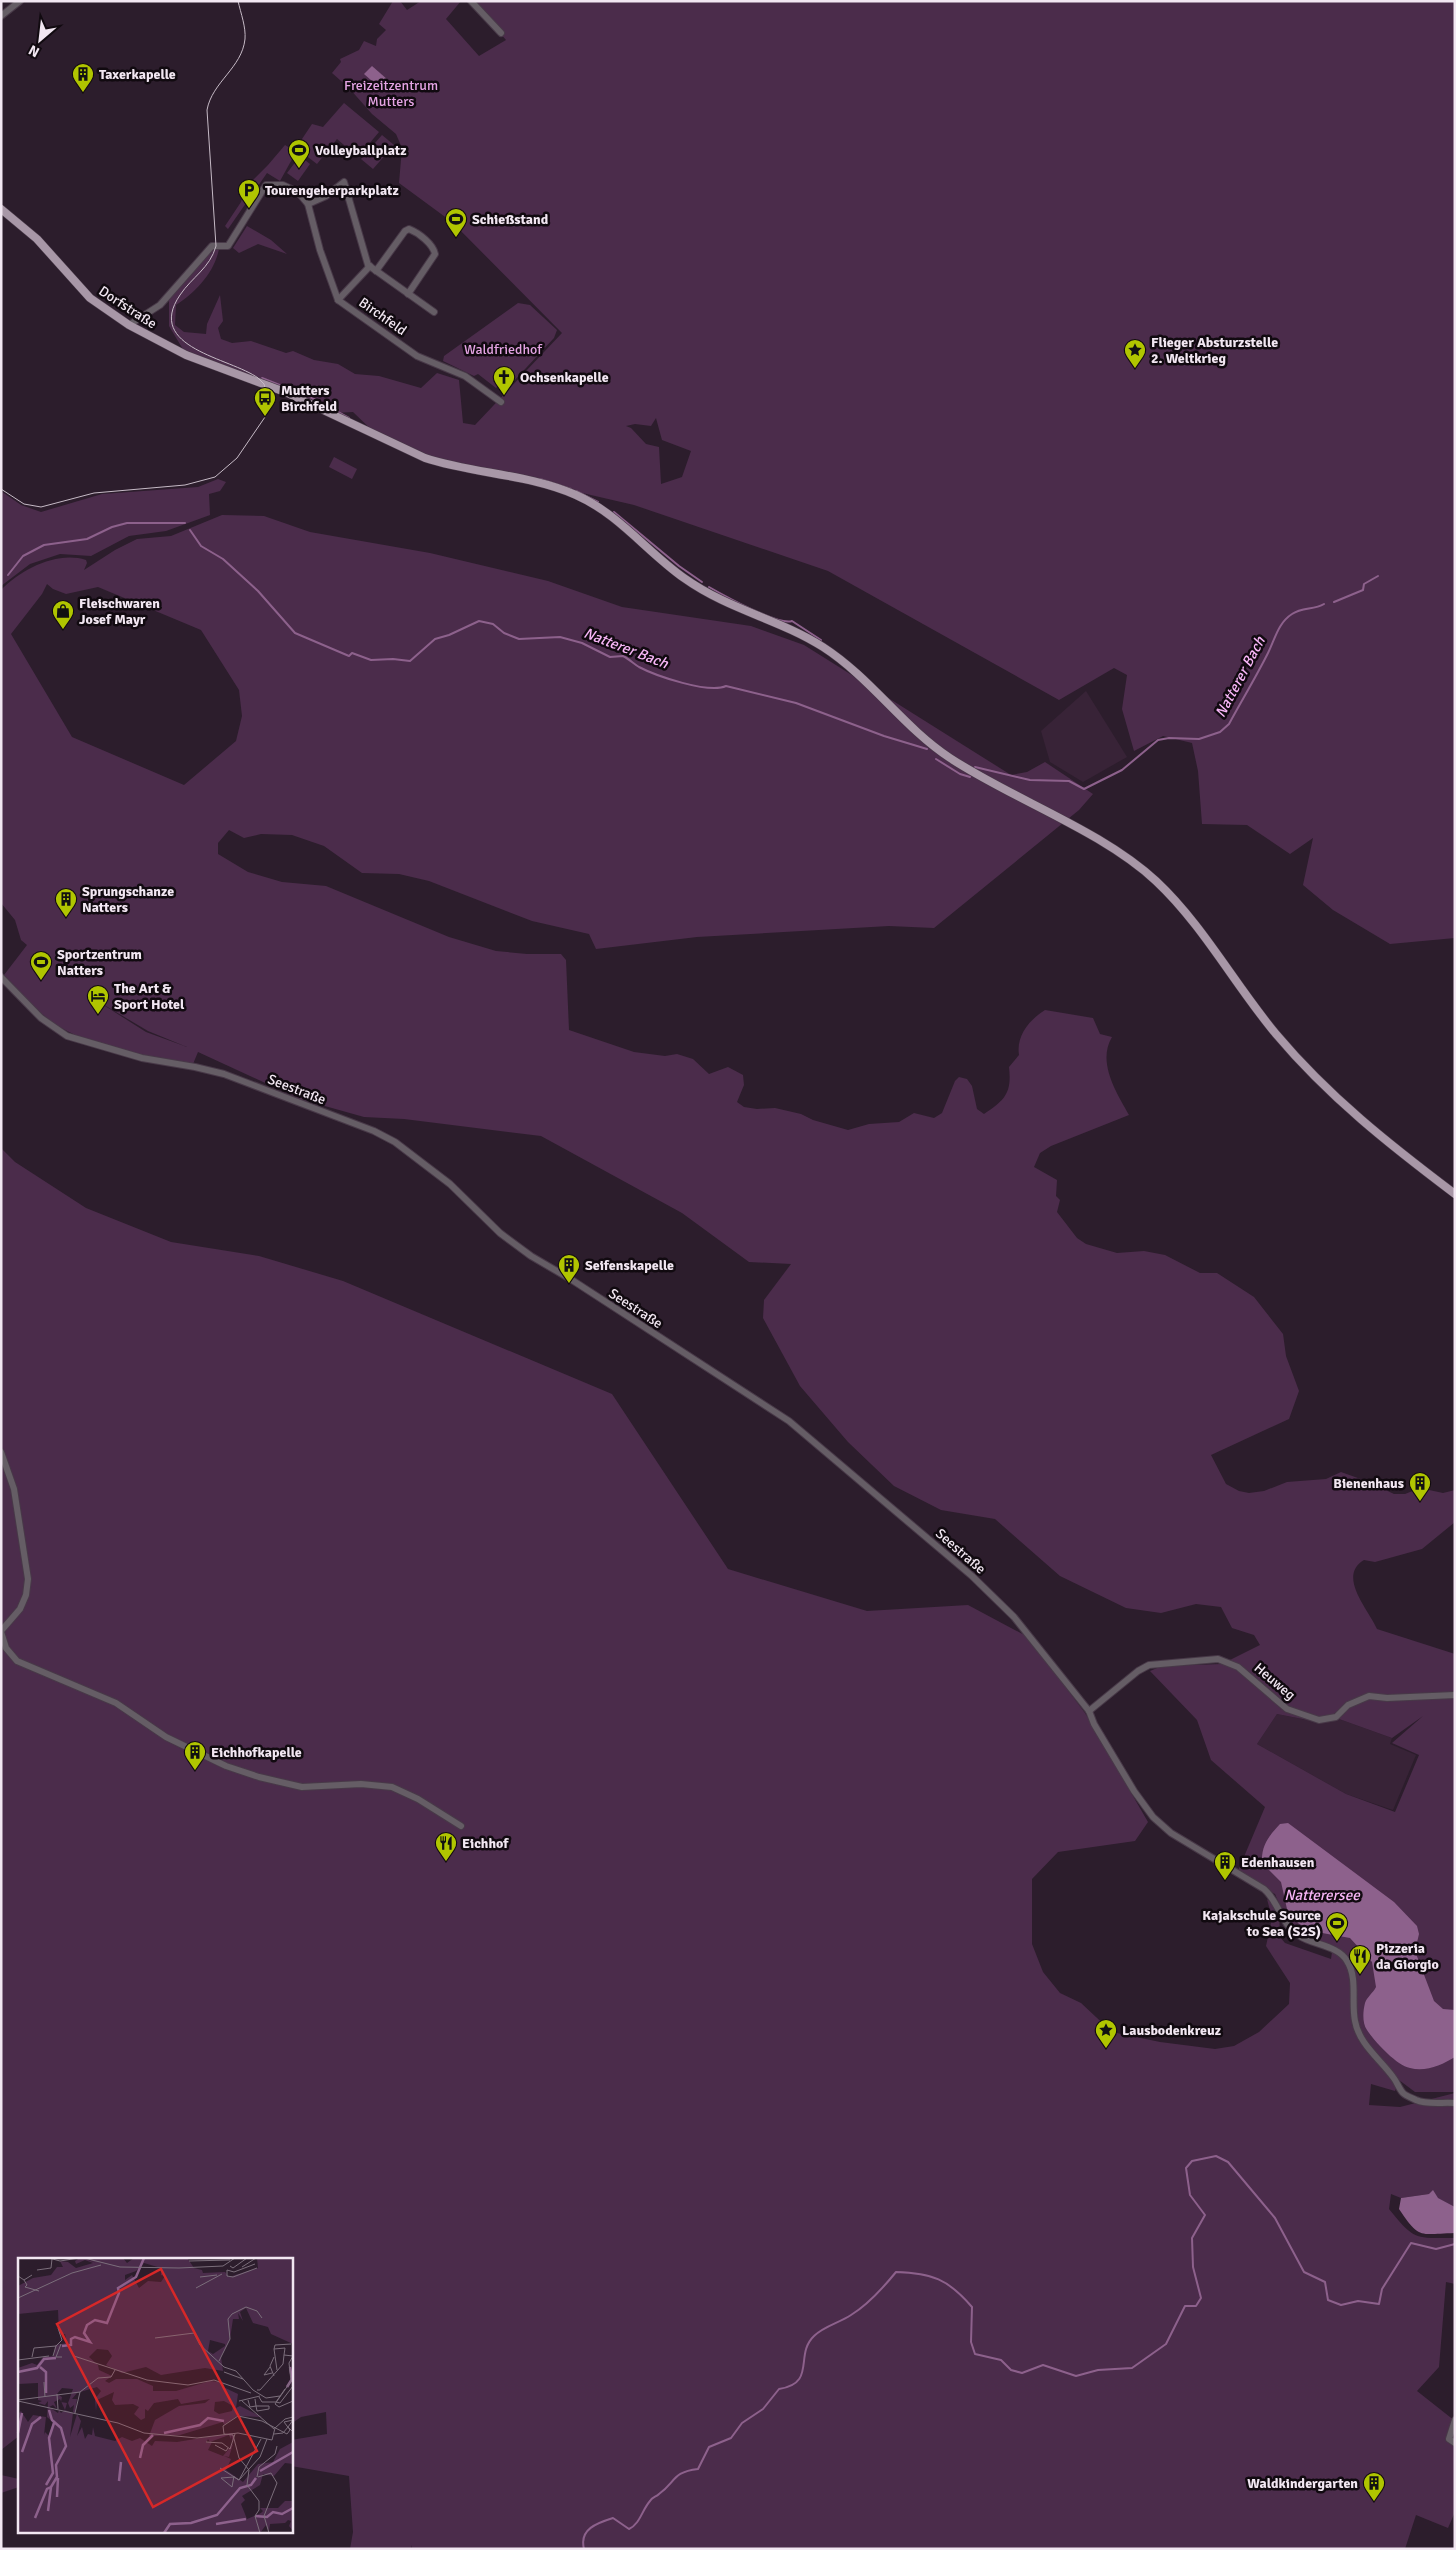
<svg xmlns="http://www.w3.org/2000/svg" width="1456" height="2550" viewBox="0 0 1456 2550" font-family="Signika,sans-serif">
<style>
.built{fill:#382337}
.green{fill:#4b2c4b;fill-rule:evenodd}
.water{fill:#8d618c}
.lines{fill:none;stroke-linecap:round;stroke-linejoin:round}
.stream{stroke:#8d618c;stroke-width:2}
.minor-casing{stroke:#483948;stroke-width:8}
.major-casing{stroke:#483948;stroke-width:9}
.minor{stroke:#655d65;stroke-width:6}
.major{stroke:#a897a7;stroke-width:8}
.tram{stroke:#c6bac6;stroke-width:1}
.labels{text-anchor:middle;stroke-width:5;stroke-linejoin:round;paint-order:stroke}
.poi-label{font-size:14px;font-weight:bold;fill:#f2e7f2;stroke:#110a10;text-anchor:start}
.park-label{font-size:14px;fill:#e5a4e4;stroke:#110a10}
.street-label{font-size:14px;fill:#f2e7f2;stroke:#110a10}
.water-label{font-size:15px;font-style:italic;fill:#f8b6f7;stroke:#110a10}
.inset-river{fill:none;stroke:#8d618c;stroke-width:2.5}
.inset-road{fill:none;stroke:#7b6e7b;stroke-width:1}
.view{fill:#d62828;fill-opacity:0.15;stroke:#d62828;stroke-width:2.5}
.inset-edge{fill:none;stroke:#f2e7f2;stroke-width:2.5}
</style>
<rect width="100%" height="100%" fill="#2c1d2c"/>
<g class="built">
<polygon points="1086,691 1127,757 1083,782 1050,762 1041,731"/>
<polygon points="1277,1714 1313,1721 1339,1719 1392,1738 1390,1744 1416,1755 1393,1810 1346,1794 1257,1744"/>
</g>
<g class="green">
<path d="M393,1H400L407,10L421,1H461L446,19L479,56L506,40L472,1H1455V938L1390,944L1333,910L1303,885L1313,838L1290,854L1247,825L1202,824L1198,771L1192,743L1163,736L1134,751L1122,709L1127,675L1114,668L1059,700L828,571L634,505L462,465L428,455L378,436L353,412L335,413L247,374L184,351L169,326V299L210,251L219,249C214,273 196,292 176,305L175,325L184,332L206,334L207,324L220,295L223,321L218,328L221,339L232,343L251,341L286,353L293,351L314,360L338,364L355,374L379,376L421,388L437,373L459,380L463,423L475,425L562,333L452,222L399,183L402,148L396,134L372,114L349,88L332,73L341,62L340,59L359,50L364,41L376,46L377,39L386,30L379,24ZM656,418L662,440L691,451L682,477L661,484L659,447L646,444L631,428L626,426L635,424L651,426Z"/>
<polygon points="344,103 379,132 358,157 337,139 317,164 296,148 312,124 323,127"/>
<polygon points="382,135 394,145 373,169 361,159"/>
<polygon points="285,145 296,152 280,181 267,173 228,229 225,226 241,202 245,188 268,165"/>
<polygon points="300,156 310,164 298,181 287,173"/>
<polygon points="247,226 271,240 287,254 258,244 239,253 233,248"/>
<polygon points="518,303 530,305 557,330 554,338 512,383 506,378 496,388 478,374 474,376 443,361 444,356"/>
<polygon points="334,457 357,469 352,479 329,467"/>
<polygon points="218,479 226,482 220,491 209,494 210,515 166,531 129,536 91,556 60,554 30,564 1,586 1,491 21,505 41,512 102,494 198,487"/>
<path d="M222,515L264,516L310,532L430,553L548,581L622,607L751,626L804,645L1011,775L1027,772L1045,762L1093,794L1079,810L934,928L889,926L697,937L596,949L589,934L532,921L429,881L399,874L362,873L324,846L292,835L261,834L244,838L229,830L218,843V854L248,872L282,882L326,886L449,937L496,951L527,954H561L566,960L569,1030L634,1052L665,1056L677,1054L693,1059L709,1074L728,1067L743,1075L744,1085L737,1102L744,1107L757,1109L775,1108L801,1114L813,1120L848,1130L869,1124L899,1122L914,1113L934,1118L942,1113L955,1081L959,1077L967,1079L972,1086L977,1109L984,1114C1005,1100 1012,1093 1009,1067L1019,1055C1016,1036 1029,1020 1045,1010L1093,1018L1100,1034L1112,1037C1097,1062 1116,1092 1129,1115L1051,1146L1040,1153L1034,1167L1057,1180L1056,1196L1060,1200L1057,1212L1077,1238L1086,1244L1117,1253L1144,1251L1165,1255L1200,1273H1217L1254,1297L1283,1334L1286,1356L1299,1391L1289,1419L1211,1455L1226,1484L1239,1491L1249,1493L1264,1491L1287,1482L1326,1479L1341,1472L1369,1482L1394,1494H1405L1420,1488L1443,1493L1455,1490V1522L1422,1549L1375,1562L1364,1560C1337,1576 1368,1609 1377,1629L1455,1654V2092H1415L1399,2080L1395,2091L1371,2084L1369,2105L1400,2107L1455,2093V2207L1429,2194L1401,2198L1391,2194L1389,2209C1415,2241 1415,2238 1455,2238V2284L1446,2282L1439,2367L1417,2391L1455,2421V2512L1448,2528L1416,2515L1405,2549H412L411,2545V2549H350L353,2532L349,2476L291,2466V2440L327,2434L326,2412L301,2417L291,2424V2259H19V2436L1,2450V1148L15,1162L86,1208L171,1242L259,1256L343,1281L612,1394L728,1569L867,1611L968,1605L1028,1637L1085,1713L1148,1822L1135,1841L1058,1852L1032,1879V1944L1043,1972L1060,1993L1081,2003L1112,2032L1160,2042L1215,2049L1234,2046L1259,2032L1289,2004L1290,1983L1266,1946L1272,1918L1267,1899C1279,1909 1281,1921 1279,1936L1285,1943L1331,1959L1332,1952L1307,1938L1288,1924L1275,1894L1238,1871L1265,1807L1211,1760L1197,1720L1150,1671L1162,1666L1222,1664L1260,1645L1254,1635L1232,1628L1221,1607L1196,1604L1161,1613L1126,1608L1060,1576L995,1519L941,1510L894,1486L848,1442L800,1386L763,1318L764,1300L791,1264L749,1262L682,1213L541,1136L404,1119L364,1117L300,1099L198,1052L193,1064C154,1057 86,1047 54,1023C35,1010 20,992 4,975L27,945L21,940L15,920L1,903V590C22,569 57,551 86,560L87,563L84,570L115,550L137,539L171,536ZM47,584L53,589L66,594L98,587L201,630L239,690L242,716L236,741L184,785L72,737L11,634L42,594ZM94,999L148,1031L187,1047L146,1032ZM1277,1714L1313,1721L1339,1719L1392,1738L1423,1716L1392,1743L1419,1755L1395,1812L1346,1794L1257,1744Z"/>
<polygon points="1,2475 19,2479 19,2487 1,2493"/>
</g>
<g class="water">
<polygon points="372,66 388,80 380,88 364,74"/>
<path d="M1288,1823L1394,1902L1417,1926L1419,1934L1415,1951L1434,2001L1443,2009L1455,2010V2057C1442,2065 1426,2072 1410,2068C1396,2065 1375,2042 1367,2030C1362,2023 1363,2011 1365,2003C1367,1997 1373,1993 1376,1987L1372,1962L1350,1938L1311,1931L1293,1920L1287,1909L1281,1882L1262,1863C1261,1845 1269,1836 1280,1824Z"/>
<path d="M1433,2190L1438,2198L1455,2207V2233C1419,2234 1420,2240 1399,2209L1401,2198L1429,2194Z"/>
</g>
<g class="lines">
<g class="stream">
<polyline points="262,378 312,398 349,418"/>
<polyline points="540,479 571,489"/>
<polyline points="576,491 598,502"/>
<polyline points="614,512 679,566 702,582"/>
<path d="M190,530L201,546L223,559L258,591L295,633L349,656L352,653L371,660L393,659L410,661L435,639L449,635L479,621L493,624L504,633L519,639L560,637L582,643L610,657L623,656C629,659 634,664 639,667C656,676 709,694 726,686L796,703L884,736L927,749"/>
<polyline points="8,575 23,556 44,545 87,539 112,527 127,523 185,523"/>
<path d="M709,587C723,595 779,626 792,621L821,640"/>
<polyline points="1334,602 1363,590 1364,584 1378,576"/>
<polyline points="936,759 960,774 970,777"/>
<path d="M975,767L1030,780L1069,781L1084,789L1122,770L1158,740L1169,738L1199,739L1220,732L1229,724C1242,700 1256,677 1268,653C1275,639 1278,623 1292,614C1302,607 1314,610 1324,604"/>
<path d="M584,2549C579,2529 597,2523 613,2518L629,2529C640,2524 642,2510 650,2501C652,2497 656,2497 659,2494C676,2482 672,2472 698,2469L709,2447L731,2438L742,2423L763,2409L779,2389C817,2383 794,2355 814,2336C824,2326 839,2323 851,2315C869,2304 883,2288 896,2272C932,2273 948,2279 972,2307L971,2342L975,2354L1001,2360L1011,2370L1022,2373L1043,2365L1076,2376L1098,2370L1132,2368L1166,2344L1185,2306H1196L1201,2298L1193,2267L1192,2238L1205,2215L1190,2195L1186,2168L1192,2161L1216,2156L1228,2162L1275,2218L1304,2272L1325,2282L1328,2300L1341,2305L1358,2301L1379,2304L1382,2289L1411,2243L1436,2249L1455,2244"/>
</g>
<g class="minor-casing">
<g id="minor">
<polyline points="471,1 501,33"/>
<polyline points="1,16 20,1"/>
<polyline points="308,204 326,196 344,182 368,265 434,312"/>
<path d="M376,271L405,231L409,229C419,233 433,244 435,254L408,294"/>
<polyline points="338,300 370,266"/>
<polyline points="129,325 160,305 212,246 228,246 266,185 283,185 298,192 308,204 320,250 338,300 417,356 465,376 501,402"/>
<path d="M1,977L41,1018L67,1036L142,1058L195,1067L224,1074L374,1131L395,1142L450,1184L500,1233L531,1256L572,1280L789,1421L972,1576L1014,1617L1089,1711L1094,1724L1134,1791L1153,1817L1171,1833L1264,1889C1279,1902 1281,1924 1298,1935C1312,1945 1338,1945 1347,1961C1358,1978 1351,2002 1355,2021C1359,2044 1380,2059 1393,2077C1397,2082 1399,2089 1403,2093C1406,2096 1412,2098 1416,2100C1427,2105 1443,2102 1454,2103"/>
<polyline points="1,1452 14,1489 28,1579 26,1595 20,1609 1,1631"/>
<polyline points="1,1632 6,1648 17,1661 116,1703 166,1737 226,1766 259,1777 302,1787 361,1784 392,1787 418,1799 461,1826"/>
<polyline points="1089,1711 1138,1671 1149,1665 1218,1659 1238,1667 1287,1709 1319,1720 1336,1717 1348,1705 1369,1696 1387,1698 1455,1695"/>
<polyline points="1455,2420 1449,2439 1455,2443"/>
</g>
</g>
<g class="major-casing">
<path id="major" d="M1,209L37,239L90,298L129,325L186,355L285,392L425,458C474,474 529,474 576,495C619,514 647,552 684,578C729,610 779,619 823,647C871,678 903,727 950,758C1014,800 1101,830 1156,881C1203,925 1235,985 1276,1034C1329,1097 1390,1145 1455,1194"/>
</g>
<use href="#minor" class="minor"/>
<use href="#major" class="major"/>
<path class="tram" d="M1,489L24,504L41,507L94,493L185,485L215,477L237,458L265,417L267,396L264,384L258,378C231,358 144,348 180,295C192,277 210,268 216,246L207,110C212,82 242,68 245,39C246,27 241,14 238,1"/>
</g>
<defs>
<g id="building-pin" transform="scale(1.125)"><path d="M0 17L-7.5 6A9.5 9.5 0 1 1 7.5 6Z" fill="#b0c500" stroke="#110a10"/><path d="M-4-6H4V6H1V3H-1V6H-4ZM-2.5-4.3h1.7v1.8h-1.7ZM.8-4.3h1.7v1.8H.8ZM-2.5-1h1.7V.8h-1.7ZM.8-1h1.7V.8H.8Z" fill="#111"/></g>
<g id="stadium-pin" transform="scale(1.125)"><path d="M0 17L-7.5 6A9.5 9.5 0 1 1 7.5 6Z" fill="#b0c500" stroke="#110a10"/><path d="M0-5a6.5 5 0 1 0 0 10a6.5 5 0 1 0 0-10ZM-3.5-1.8h7v3.6h-7Z" fill="#111"/></g>
<g id="parking-pin" transform="scale(1.125)"><path d="M0 17L-7.5 6A9.5 9.5 0 1 1 7.5 6Z" fill="#b0c500" stroke="#110a10"/><path d="M-3.5-5.5H1a3.5 3.5 0 0 1 0 7H-1V5.5H-3.5ZM-1-3.4V-.6H.8a1.4 1.4 0 0 0 0-2.8Z" fill="#111"/></g>
<g id="sight-pin" transform="scale(1.125)"><path d="M0 17L-7.5 6A9.5 9.5 0 1 1 7.5 6Z" fill="#b0c500" stroke="#110a10"/><path d="M0-6L1.8-2.2L6-1.7L2.9 1.2L3.7 5.4L0 3.3L-3.7 5.4L-2.9 1.2L-6-1.7L-1.8-2.2Z" fill="#111"/></g>
<g id="church-pin" transform="scale(1.125)"><path d="M0 17L-7.5 6A9.5 9.5 0 1 1 7.5 6Z" fill="#b0c500" stroke="#110a10"/><path d="M-1.2-6h2.4v3.5h3.3v2.4h-3.3V6h-2.4V-.1h-3.3v-2.4h3.3Z" fill="#111"/></g>
<g id="bus-pin" transform="scale(1.125)"><path d="M0 17L-7.5 6A9.5 9.5 0 1 1 7.5 6Z" fill="#b0c500" stroke="#110a10"/><path d="M-5-6H5V4H4V6H2V4H-2V6H-4V4H-5ZM-3.5-4V0h7V-4ZM-3.5 1.2v1.5H-2V1.2ZM2 1.2v1.5H3.5V1.2Z" fill="#111"/></g>
<g id="shop-pin" transform="scale(1.125)"><path d="M0 17L-7.5 6A9.5 9.5 0 1 1 7.5 6Z" fill="#b0c500" stroke="#110a10"/><path d="M-5-2.5h2.3a2.7 3.5 0 0 1 5.4 0H5L5.5 6h-11ZM-1.5-2.5h3a1.5 2.3 0 0 0-3 0Z" fill="#111"/></g>
<g id="hotel-pin" transform="scale(1.125)"><path d="M0 17L-7.5 6A9.5 9.5 0 1 1 7.5 6Z" fill="#b0c500" stroke="#110a10"/><path d="M-6-4.5h1.5V1H6V5H4.5V3h-9V5H-6ZM-4 0a1.8 1.8 0 1 1 3.6 0ZM.5 0V-2.5h3Q6-2.5 6 0Z" fill="#111"/></g>
<g id="restaurant-pin" transform="scale(1.125)"><path d="M0 17L-7.5 6A9.5 9.5 0 1 1 7.5 6Z" fill="#b0c500" stroke="#110a10"/><path d="M-5-6h1v4h1v-4h1v4h1v-4h1v5L-1.5 .5V6h-2V.5L-5-1ZM5-6V6H3V1.5H1.5Q1.5-4 5-6Z" fill="#111"/></g>
</defs>
<g fill-rule="evenodd">
<use href="#building-pin" x="83" y="74"/>
<use href="#stadium-pin" x="299" y="150"/>
<use href="#parking-pin" x="249" y="190"/>
<use href="#stadium-pin" x="456" y="219"/>
<use href="#sight-pin" x="1135" y="350"/>
<use href="#church-pin" x="504" y="377"/>
<use href="#bus-pin" x="265" y="398"/>
<use href="#shop-pin" x="63" y="611"/>
<use href="#building-pin" x="66" y="899"/>
<use href="#stadium-pin" x="41" y="962"/>
<use href="#hotel-pin" x="98" y="996"/>
<use href="#building-pin" x="569" y="1265"/>
<use href="#building-pin" x="1420" y="1483"/>
<use href="#building-pin" x="195" y="1752"/>
<use href="#restaurant-pin" x="446" y="1843"/>
<use href="#building-pin" x="1225" y="1862"/>
<use href="#stadium-pin" x="1337" y="1923"/>
<use href="#restaurant-pin" x="1360" y="1956"/>
<use href="#sight-pin" x="1106" y="2030"/>
<use href="#building-pin" x="1374" y="2483"/>
</g>
<g class="labels">
<g class="poi-label">
<text x="99" y="79">Taxerkapelle</text>
<text x="315" y="155">Volleyballplatz</text>
<text x="265" y="195">Tourengeherparkplatz</text>
<text x="472" y="224">Schießstand</text>
<text x="1151" y="347">Flieger Absturzstelle<tspan x="1151" dy="16">2. Weltkrieg</tspan></text>
<text x="520" y="382">Ochsenkapelle</text>
<text x="281" y="395">Mutters<tspan x="281" dy="16">Birchfeld</tspan></text>
<text x="79" y="608">Fleischwaren<tspan x="79" dy="16">Josef Mayr</tspan></text>
<text x="82" y="896">Sprungschanze<tspan x="82" dy="16">Natters</tspan></text>
<text x="57" y="959">Sportzentrum<tspan x="57" dy="16">Natters</tspan></text>
<text x="114" y="993">The Art &amp;<tspan x="114" dy="16">Sport Hotel</tspan></text>
<text x="585" y="1270">Seifenskapelle</text>
<text x="1404" y="1488" text-anchor="end">Bienenhaus</text>
<text x="211" y="1757">Eichhofkapelle</text>
<text x="462" y="1848">Eichhof</text>
<text x="1241" y="1867">Edenhausen</text>
<text x="1321" y="1920" text-anchor="end">Kajakschule Source<tspan x="1321" dy="16">to Sea (S2S)</tspan></text>
<text x="1376" y="1953">Pizzeria<tspan x="1376" dy="16">da Giorgio</tspan></text>
<text x="1122" y="2035">Lausbodenkreuz</text>
<text x="1358" y="2488" text-anchor="end">Waldkindergarten</text>
</g>
<g class="park-label">
<text x="391" y="90">Freizeitzentrum<tspan x="391" dy="16">Mutters</tspan></text>
<text x="503" y="354">Waldfriedhof</text>
</g>
<g class="street-label">
<text transform="translate(128 307) rotate(33)" y="5">Dorfstraße</text>
<text transform="translate(383 316) rotate(35)" y="5">Birchfeld</text>
<text transform="translate(297 1089) rotate(21)" y="5">Seestraße</text>
<text transform="translate(636 1308) rotate(33)" y="5">Seestraße</text>
<text transform="translate(961 1551) rotate(41)" y="5">Seestraße</text>
<text transform="translate(1275 1681) rotate(40)" y="5">Heuweg</text>
</g>
<g class="water-label">
<text transform="translate(626 648) rotate(21)" y="5">Natterer Bach</text>
<text transform="translate(1240 677) rotate(-62)" y="5">Natterer Bach</text>
<text x="1322" y="1900">Natterersee</text>
</g>
</g>
<g transform="translate(18 2258)">
<rect width="275" height="275" fill="#2c1d2c"/>
<path d="M62,0L68,1L78,5L68,0H105L109,5L116,0H182L170,1L176,10L184,12L185,15L207,14L211,19L240,10L239,0H275V86L253,76L250,69L235,65L228,50L222,54L225,63L220,55L221,61H215L212,81L203,99L205,113L187,110L143,117L128,109L104,115L88,107L94,98L90,92L79,91L71,99L80,107L81,112L94,118L87,123L91,125L98,121H119L135,128V133H158L192,123L202,124L203,128L220,136L218,150L222,148L244,159L219,158L206,167L205,164L162,177L136,178H131L137,162L161,148L187,145L192,141L163,146L160,141L136,145L130,153L127,151V160L123,162L116,156L121,149L115,146L97,147L94,142L96,134L79,142L78,153L77,141L83,133L79,129L59,135L54,141H59L57,155L55,154L56,147L52,150L50,145L55,131L44,130L39,136L44,139L43,144L49,145L47,152L42,141L36,144L39,151L35,147L31,149L40,155L41,152L43,155L47,152L55,155L52,179L59,156L63,163L59,178L64,169L67,181L70,176L74,177L75,169L77,178L97,183L104,179L114,183L122,180L134,188L137,183L159,184L213,175L215,176L216,178L214,184V176L213,181L211,177L192,184L190,181L188,185L194,184L190,192L205,198L215,186L211,199L206,198L213,201L208,212L225,224L240,206L255,204L262,191L275,184V206L267,205L256,218L245,216L242,227L224,238L227,242L223,246L229,261L243,255L245,253L242,250H260L267,243H275V273L271,268L273,263L270,262L267,265L252,266L251,273L248,267L242,275H0V156L3,153L10,164L15,157L28,159L26,177L27,174L31,178L35,164L29,159L30,143L27,147L20,145L24,143L20,142V125L0,126V110L14,105L19,107L25,99L36,98L37,87L49,85L47,76H41L40,52L0,56V28L15,20L33,17L39,9H45L42,3L50,4L58,10L75,5L67,2L58,6L57,3ZM126,5L143,10V17L147,18L143,24L130,23L121,30L114,17L107,22V17L118,13ZM192,82L207,86V88L195,96L190,93ZM206,143L215,148L214,153L201,156L196,153L197,144Z" fill="#4b2c4b" fill-rule="evenodd"/>
<path class="inset-river" d="M44,88L53,87V81L57,79L72,84L66,75L69,67L77,62L89,65L101,35L100,30L118,19L126,0M22,109L28,114V135M0,114L19,110L26,101L38,100M269,129L274,121L272,109M0,175L4,155M146,175L182,167L190,160L206,163M4,194L14,166L23,159M122,200L125,187L135,177M242,213L275,194M101,223L103,204M28,227L35,215L31,180L36,165M39,239L40,220M30,253L33,229L39,219L38,207L48,188L43,170L34,162L31,152M237,258L249,259L255,254L264,256L275,250M17,260L29,231L33,229M198,266L228,261M146,275L152,266L173,265L199,257L222,230L233,227L238,220"/>
<path class="inset-road" d="M31,0L42,3L61,0M66,0L102,9L161,10L205,8L217,0M171,3L212,2M212,8L215,10L229,0M224,9L238,0M19,12L33,10L34,1M209,12V18L215,19L239,10M209,12L216,14L237,6M0,18L6,22L14,17M182,19L199,17M6,22L9,27L7,29L21,33M178,30L204,16M0,40L54,15L83,7M137,80L176,75L182,87L206,109L218,113L235,132L248,140L262,138M43,86L38,99H44M256,91L259,112M266,97L267,90L256,91L257,87L273,86M35,98L38,88L44,82L40,70M56,98L129,122L170,127L196,122L233,135M275,98L271,105L273,123L257,146L261,149L275,143M14,99L16,90L38,88M256,99L252,108L256,118M0,102L31,98M201,103L212,81L210,61L214,56L228,49L239,53L244,60M252,109L246,117L254,115M206,114L225,121M26,124L27,139M239,132H242L259,113L265,106L266,97L275,98M39,136L40,151M241,139L244,144H258L267,131M0,142L62,134M230,142L232,149L238,148L237,141M0,143L100,165L126,175L179,180L220,175L254,182M221,143L242,138M224,143L256,171M258,144L262,145L275,128M238,148H251V151L239,153ZM57,155L62,134L80,120L93,119L97,112M275,162L270,169L275,174M256,176L265,175L270,169M254,182L257,170L267,161L275,159M188,184L204,185L212,191L217,176M197,187L208,193L210,190M202,210L221,222M239,219L241,209L257,196L259,188M240,219L253,215L259,225L246,258L251,275M203,220L214,229L216,218M203,220L216,219L221,222M221,222L242,199L249,181M221,222L243,181M242,275L237,258L241,252V243L229,227L231,212L221,200L215,177L206,176L205,168L220,158L244,163L269,176L272,172L266,164L275,162"/>
<path class="view" d="M143,11L239,193L135,249L39,66Z"/>
<rect width="275" height="275" class="inset-edge"/>
</g>
<rect width="1456" height="2550" fill="none" stroke="#f2e7f2" stroke-width="5"/>
<g transform="translate(40 40) rotate(208)" stroke="#110a10" stroke-width="4" paint-order="stroke">
<path d="M0-4L9 19L0 12L-9 19Z" fill="#f2e7f2"/>
<text y="-8" font-size="14" font-weight="bold" text-anchor="middle" fill="#f2e7f2">N</text>
</g>
</svg>
